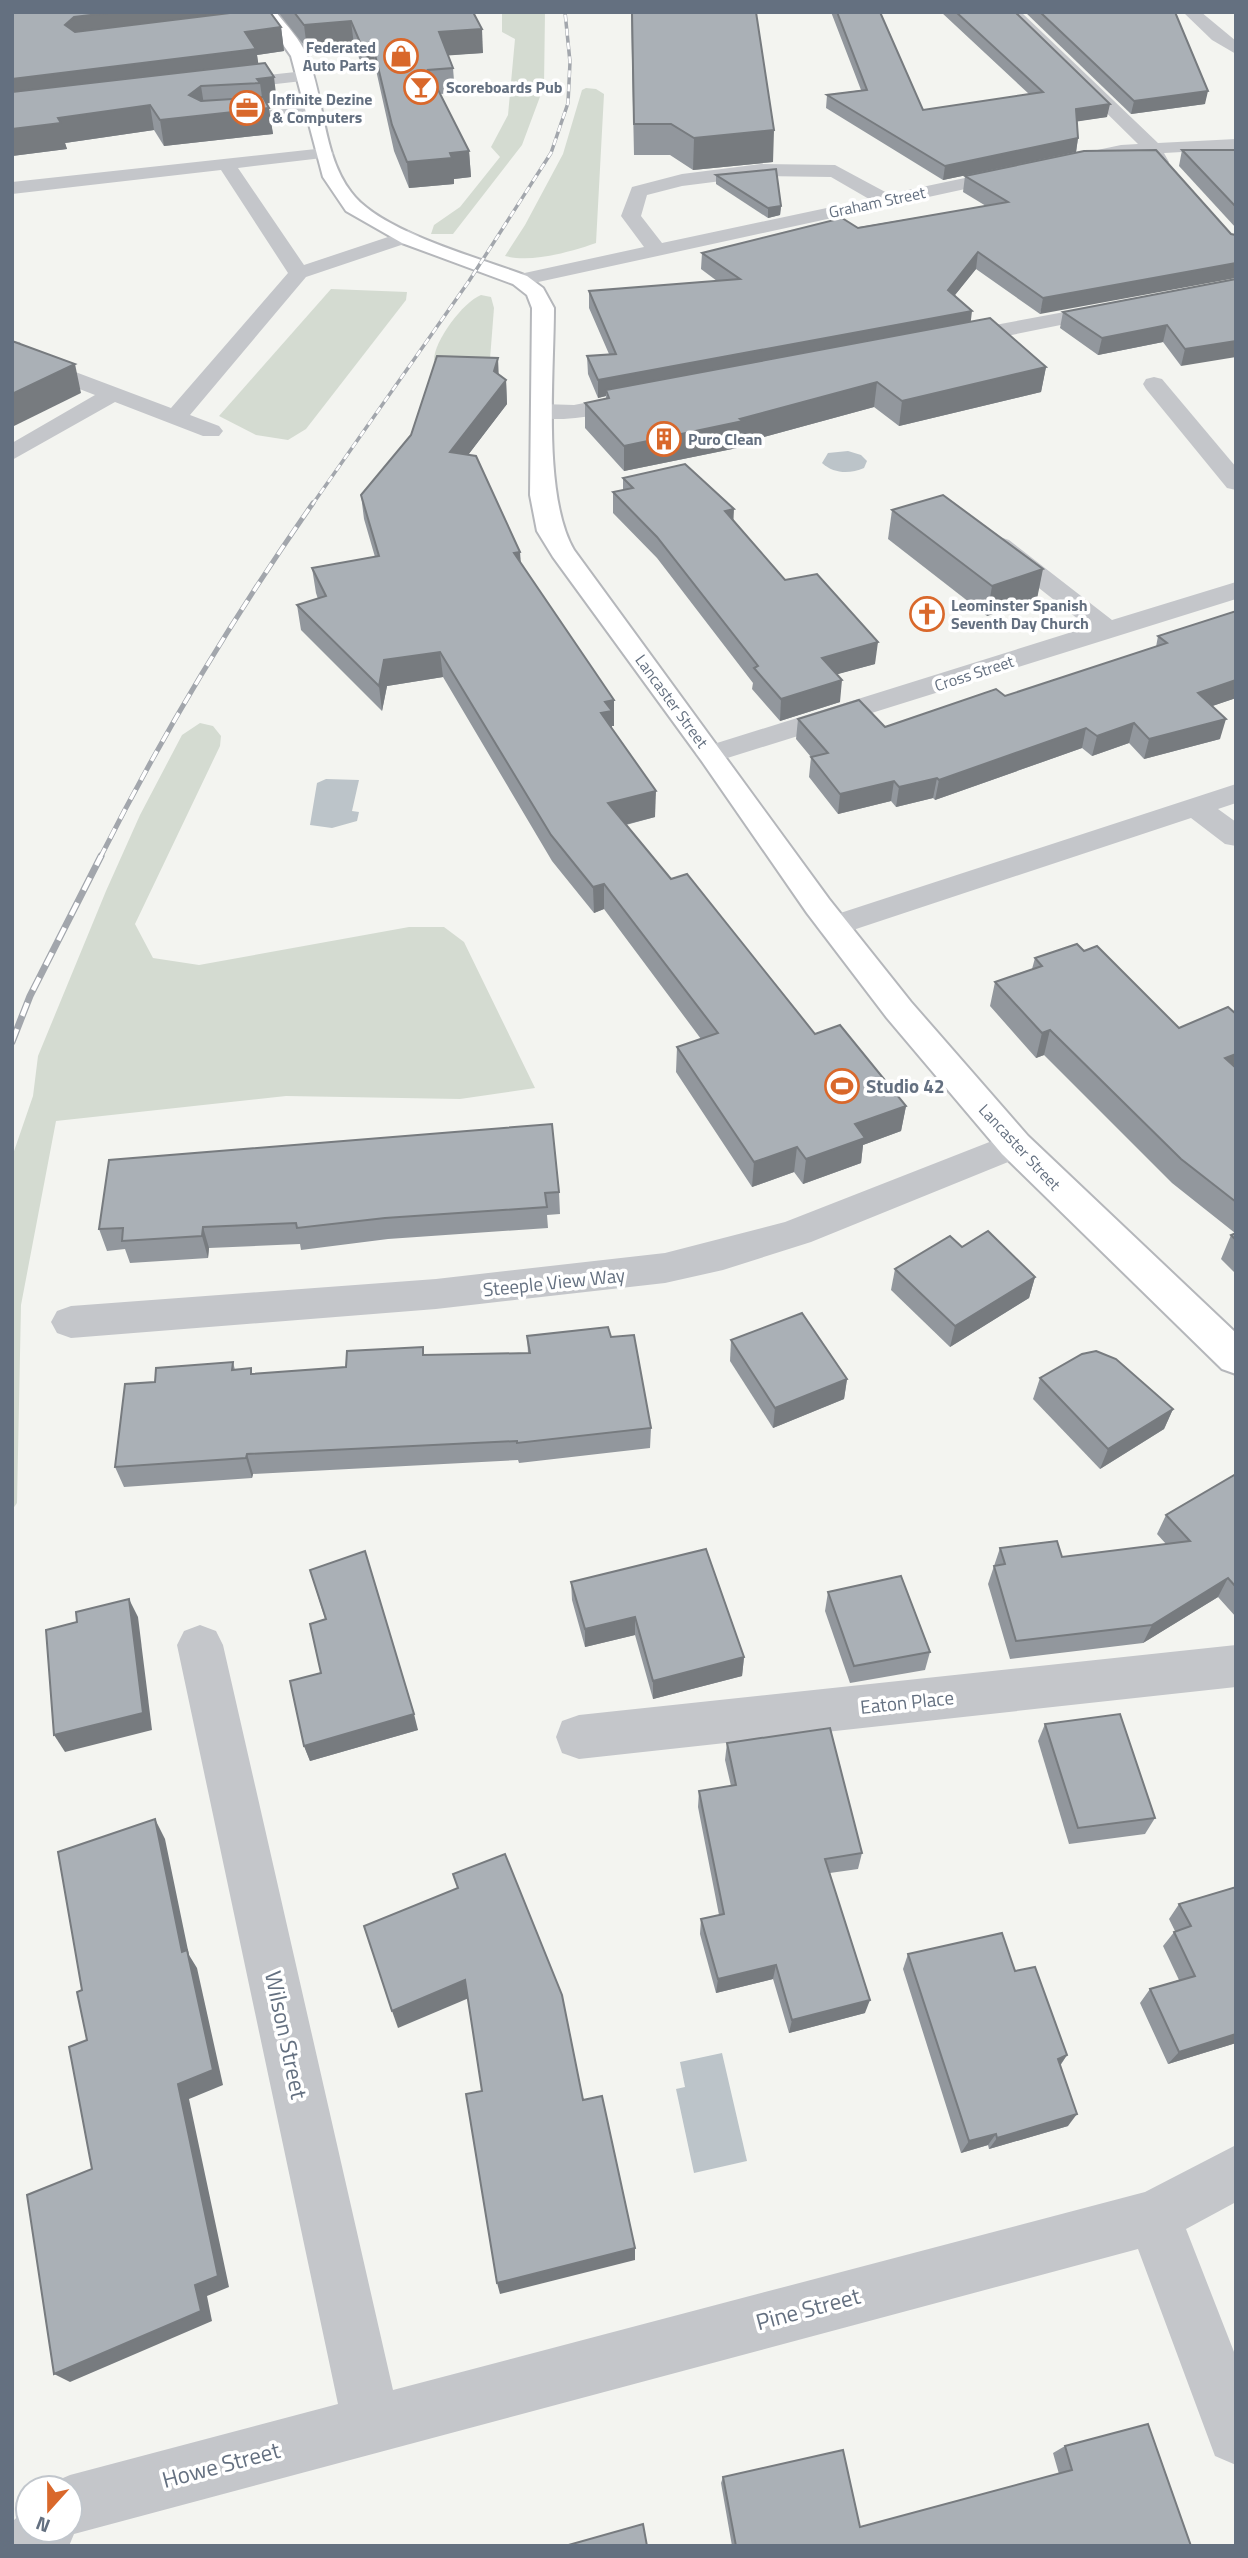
<svg xmlns="http://www.w3.org/2000/svg" width="1248" height="2558" viewBox="0 0 1248 2558" font-family="'Titillium Web',sans-serif">
<style>
.green{fill:#d4dbd1}
.water{fill:#bcc4c9}
.lines{fill:none;stroke-linecap:round;stroke-linejoin:round}
.major-casing{stroke:#b5b7bb;stroke-width:4}
.minor{fill:#c4c6ca;fill-rule:evenodd}
.major{fill:#fff;fill-rule:evenodd}
.rail-far2-casing{stroke:#a2a6ac;stroke-width:3.5}
.rail-far1-casing{stroke:#a2a6ac;stroke-width:5}
.rail-casing{stroke:#a2a6ac;stroke-width:7}
.rail-far2{stroke:#fff;stroke-width:2.5;stroke-dasharray:7;stroke-linecap:butt}
.rail-far1{stroke:#fff;stroke-width:3.5;stroke-dasharray:11;stroke-linecap:butt}
.rail{stroke:#fff;stroke-width:4.5;stroke-dasharray:14;stroke-linecap:butt}
.wall{fill:#92979d}
.shaded-wall{fill:#777b7f}
.building{fill:#aab0b6;stroke:#777b7f;stroke-width:2}
.labels{text-anchor:middle;stroke-width:7;stroke-linejoin:round;paint-order:stroke}
.far-poi-label{font-size:16px;font-weight:bold;fill:#647080;stroke:#fff;text-anchor:start}
.far-street-label{font-size:16px;fill:#647080;stroke:#fff}
.poi-label{font-size:19px;font-weight:bold;fill:#647080;stroke:#fff;text-anchor:start}
.street-label{font-size:19px;fill:#647080;stroke:#fff}
.near-street-label{font-size:23px;fill:#647080;stroke:#fff}
</style>
<rect width="100%" height="100%" fill="#f3f4f0"/>
<g class="green">
<polygon points="502,12 545,12 544,86 522,145 453,234 431,234 434,225 460,207 500,157 491,147 508,115 515,39 502,32"/>
<path d="M586,88L596,89L604,94L596,243C570,252 532,263 505,256L525,225L563,154L582,90Z"/>
<polygon points="331,289 407,292 406,300 306,429 288,440 256,435 219,416"/>
<path d="M481,295L491,297L494,308L490,359L452,366L434,360C434,341 463,302 481,295Z"/>
<polygon points="200,723 213,726 221,736 220,746 135,924 153,958 199,965 409,927 444,927 464,942 535,1088 460,1099 286,1096 56,1121 21,1305 17,1503 12,1510 12,1157 33,1096 38,1056 106,891 140,815 182,735"/>
</g>
<g class="water">
<path d="M848,451L861,455L867,461L864,468C850,474 834,474 822,463L828,453Z"/>
<polygon points="326,779 359,780 352,811 359,812 357,821 332,828 310,825 317,783"/>
<polygon points="722,2053 747,2161 694,2173 676,2089 685,2087 680,2062"/>
</g>
<g class="lines">
<g class="major-casing">
<path id="major" d="M260,12H276C287,26 300,39 307,56C325,99 322,154 351,192C380,232 480,258 527,276L543,288L554,308C554,374 542,495 574,550L829,899L911,1002L1028,1136L1236,1333V1374L1222,1369L1002,1154L887,1018L807,913L701,760L553,557L537,531L530,495L532,308L527,295L513,284L402,243L346,211L323,177L291,56Z"/>
</g>
<g class="minor">
<path d="M1004,12H1021L1158,143L1236,139V149L1164,153L1169,162L1160,168L1153,166L1147,154L1121,155L520,286L510,280L520,274L644,247L621,216L632,187L682,174L761,164L835,165L889,194L1121,145L1138,144ZM761,176L831,177L869,199L662,243L641,216L647,195L682,186Z"/>
<polygon points="1183,12 1201,12 1236,41 1236,54 1212,40"/>
<polygon points="305,71 311,72 313,76 311,80 223,90 214,85 223,80"/>
<polygon points="312,107 321,112 318,116 217,124 208,119 217,114"/>
<polygon points="325,148 334,153 331,157 238,168 304,265 409,230 419,236 416,240 306,277 190,415 219,426 223,431 219,436 203,436 115,402 12,460 12,443 95,395 12,363 12,341 20,342 25,353 171,408 288,273 221,170 12,194 12,182"/>
<polygon points="1113,303 1124,309 1120,313 952,347 941,340 952,333"/>
<polygon points="1154,377 1162,379 1236,467 1236,490 1227,488 1146,389 1143,384 1146,379"/>
<path d="M635,393L643,395L646,400L643,405C622,410 544,430 531,411L542,404L574,405Z"/>
<polygon points="1000,537 1009,540 1112,620 1236,582 1236,599 721,760 711,763 701,760 696,754 701,748 1088,627 991,550 987,545 991,540"/>
<polygon points="1236,784 1236,803 1218,809 1236,822 1236,846 1225,844 1191,818 844,933 833,936 822,933 817,926 822,919"/>
<polygon points="1015,1132 1028,1136 1033,1145 1028,1154 811,1242 723,1270 665,1283 436,1309 71,1338 57,1333 51,1322 57,1311 71,1306 436,1279 665,1253 785,1222"/>
<polygon points="200,1625 216,1631 223,1645 393,2390 1145,2192 1236,2145 1236,2202 1186,2229 1236,2357 1236,2465 1215,2456 1138,2249 74,2534 69,2546 12,2546 12,2522 28,2507 28,2530 70,2530 70,2488 47,2488 49,2484 70,2475 338,2404 177,1645 184,1631"/>
<polygon points="1236,1645 1236,1687 579,1759 562,1753 556,1737 562,1721 579,1715"/>
</g>
<use href="#major" class="major"/>
<g class="rail-far2-casing">
<polyline id="rail-far2" points="312,505 469,281 551,153 568,103 570,62 565,12"/>
</g>
<g class="rail-far1-casing">
<path id="rail-far1" d="M100,858C162,735 234,616 313,503"/>
</g>
<g class="rail-casing">
<polyline id="rail" points="12,1042 30,996 101,856"/>
</g>
<use href="#rail-far2" class="rail-far2"/>
<use href="#rail-far1" class="rail-far1"/>
<use href="#rail" class="rail"/>
</g>
<g class="wall">
<polygon points="278,12 473,12 483,53 448,55 453,68 455,93 440,94 469,151 471,177 454,179 454,184 409,188 394,151 376,70 364,71 354,45 307,49"/>
<polygon points="631,12 773,162 693,170 670,155 634,155"/>
<polygon points="831,12 880,12 923,110 1029,94 941,12 1015,12 1107,117 1077,121 1078,138 1076,152 943,180 826,108 827,95 861,90"/>
<polygon points="1025,12 1175,12 1205,104 1131,114"/>
<polygon points="281,27 284,51 257,55 258,64 277,102 267,103 273,134 164,146 154,130 65,143 67,149 12,156"/>
<polygon points="1182,150 1236,150 1236,228 1179,166"/>
<polygon points="1084,151 1040,314 976,269 955,295 970,322 1046,367 1041,392 899,426 874,407 742,443 742,447 624,471 585,428 585,403 606,399 606,396 598,398 588,374 587,356 609,354 589,308 589,291 717,281 701,269 702,253 986,206 963,192 965,176"/>
<polygon points="716,175 781,206 780,215 768,218 716,184"/>
<polygon points="1236,279 1181,366 1163,342 1098,355 1060,328 1063,312"/>
<polygon points="499,375 506,380 507,404 468,455 521,563 614,700 614,726 612,726 612,729 655,817 626,825 671,879 815,1034 906,1106 901,1131 863,1145 861,1163 803,1184 794,1172 752,1187 676,1072 677,1047 701,1039 604,909 594,913 552,861 443,677 387,686 382,711 301,630 297,605 318,599 316,593 312,568 375,557 364,519 361,495 411,435"/>
<polygon points="623,478 734,522 785,580 875,664 837,674 840,702 780,721 752,689 753,683 657,558 613,513 613,492 623,490"/>
<polygon points="892,510 1037,599 987,616 888,539"/>
<polygon points="1158,636 1236,698 1212,706 1220,739 1144,759 1129,743 1092,756 1082,748 935,800 933,798 896,807 891,801 838,814 809,777 811,757 796,739 798,719 885,727 1005,696 1156,647"/>
<polygon points="1084,951 1179,1028 1236,1014 1236,1274 1221,1259 1231,1235 1235,1233 1172,1183 1044,1055 1036,1058 990,1006 995,982 1032,969 1035,958"/>
<polygon points="559,1192 560,1214 547,1215 548,1228 388,1239 301,1250 300,1244 209,1248 208,1258 130,1263 125,1249 107,1251 99,1229"/>
<polygon points="962,1247 1035,1277 1029,1298 950,1347 891,1290 895,1269"/>
<polygon points="527,1336 611,1337 651,1428 650,1448 519,1463 518,1460 253,1474 252,1478 124,1487 115,1467 155,1382 233,1362 235,1370 251,1368 252,1374 346,1367 423,1347 424,1355 528,1353"/>
<polygon points="731,1340 847,1379 844,1399 773,1428 730,1361"/>
<polygon points="1040,1378 1173,1409 1164,1429 1100,1469 1033,1399"/>
<polygon points="1236,1474 1236,1617 1218,1597 1143,1643 1010,1659 988,1584 1000,1548 1062,1557 1166,1544 1157,1534 1166,1515"/>
<polygon points="310,1570 418,1730 310,1761 304,1746 321,1673 325,1619"/>
<polygon points="571,1582 744,1657 742,1676 653,1699 635,1635 585,1647 572,1600"/>
<polygon points="828,1592 930,1652 925,1670 850,1683 825,1611"/>
<polygon points="1045,1724 1155,1818 1145,1834 1069,1844 1038,1741"/>
<polygon points="727,1743 862,1853 858,1869 830,1873 865,2013 789,2033 773,1979 716,1993 700,1934 701,1919 719,1915 698,1807 699,1791 731,1786 725,1760"/>
<polygon points="1236,1887 1236,2043 1168,2064 1140,2003 1150,1989 1179,1980 1163,1946 1175,1931 1169,1919 1179,1904"/>
<polygon points="908,1954 1015,1971 1067,2055 1060,2066 1068,2126 989,2149 988,2145 961,2153 903,1969"/>
<polygon points="1065,2446 1191,2546 732,2546 721,2483 723,2477 860,2527 1059,2474 1053,2453"/>
</g>
<g class="shaded-wall">
<polygon points="116,12 261,12 79,41 65,25 74,17"/>
<polygon points="351,21 354,45 307,49 304,25"/>
<polygon points="281,27 284,51 257,55 260,74 12,105 12,79 245,32"/>
<polygon points="482,29 483,53 441,56 439,32"/>
<polygon points="373,46 376,70 364,71 362,47"/>
<polygon points="274,77 277,102 263,104 260,83 257,79"/>
<polygon points="201,86 205,111 269,108 273,134 164,146 160,120"/>
<polygon points="1208,91 1205,104 1131,114 1134,101"/>
<polygon points="1110,104 1107,117 1074,122 1076,109"/>
<polygon points="150,105 154,130 65,143 67,149 12,156 12,129 58,118"/>
<polygon points="774,130 773,162 693,170 694,138"/>
<polygon points="1078,138 1076,152 943,180 945,166"/>
<polygon points="469,151 471,177 454,179 454,184 409,188 407,162 450,153"/>
<polygon points="781,206 780,215 768,218 768,208"/>
<polygon points="978,252 976,269 946,306 948,290"/>
<polygon points="1236,263 1236,278 1040,314 1043,298"/>
<polygon points="972,311 970,328 606,390 606,396 598,398 598,380"/>
<polygon points="1167,325 1163,342 1098,355 1102,338"/>
<polygon points="1236,341 1236,357 1181,366 1185,349"/>
<polygon points="498,358 499,381 506,380 507,404 452,476 450,452 494,371"/>
<polygon points="75,364 81,393 12,427 12,394"/>
<polygon points="1046,367 1041,392 899,426 902,401"/>
<polygon points="877,382 874,407 742,443 742,447 624,471 624,446 740,419"/>
<polygon points="734,509 733,529 725,511"/>
<polygon points="520,552 522,577 514,553"/>
<polygon points="1043,569 1037,599 987,616 992,586"/>
<polygon points="878,642 875,664 820,679 822,658"/>
<polygon points="440,652 443,677 387,686 382,711 379,686 384,660"/>
<polygon points="842,680 840,702 780,721 781,699"/>
<polygon points="1236,680 1236,698 1192,713 1198,693"/>
<polygon points="614,700 614,726 612,726 612,737 601,713 605,702"/>
<polygon points="1226,719 1220,739 1144,759 1149,739"/>
<polygon points="1134,723 1129,743 1092,756 1097,736"/>
<polygon points="1086,728 1082,748 935,800 939,780"/>
<polygon points="937,778 933,798 896,807 899,787"/>
<polygon points="894,781 891,801 838,814 840,794"/>
<polygon points="656,791 655,817 608,829 608,803"/>
<polygon points="604,884 604,909 594,913 593,887"/>
<polygon points="1050,1030 1044,1055 1036,1058 1042,1033"/>
<polygon points="1236,1054 1236,1074 1225,1058"/>
<polygon points="906,1106 901,1131 863,1145 861,1163 803,1184 806,1159 855,1124"/>
<polygon points="797,1147 794,1172 752,1187 754,1162"/>
<polygon points="203,1227 209,1248 208,1258 202,1236"/>
<polygon points="1035,1277 1029,1298 950,1347 955,1326"/>
<polygon points="847,1379 844,1399 773,1428 775,1408"/>
<polygon points="1173,1409 1164,1429 1100,1469 1108,1449"/>
<polygon points="247,1454 253,1474 252,1478 246,1458"/>
<polygon points="1228,1578 1218,1597 1143,1643 1152,1625"/>
<polygon points="129,1599 138,1617 152,1730 65,1752 54,1735"/>
<polygon points="635,1617 635,1635 585,1647 585,1629"/>
<polygon points="744,1657 742,1676 653,1699 653,1681"/>
<polygon points="414,1714 418,1730 310,1761 304,1746"/>
<polygon points="155,1819 165,1839 189,1955 197,1968 223,2085 189,2099 229,2287 207,2296 212,2321 70,2382 54,2374 178,2084 182,1952"/>
<polygon points="776,1965 773,1979 716,1993 718,1979"/>
<polygon points="465,1980 469,1998 398,2028 392,2011"/>
<polygon points="870,2000 865,2013 789,2033 792,2020"/>
<polygon points="1236,2034 1236,2043 1168,2064 1179,2052"/>
<polygon points="1067,2055 1058,2068 1058,2059"/>
<polygon points="1077,2114 1068,2126 989,2149 997,2138"/>
<polygon points="996,2134 988,2145 961,2153 969,2141"/>
<polygon points="635,2248 635,2260 500,2294 497,2283"/>
</g>
<g class="building">
<polygon points="12,12 116,12 74,17 65,25 75,32 238,12 270,12 281,27 245,32 256,49 12,79"/>
<polygon points="294,12 473,12 482,29 439,32 453,68 428,70 469,151 450,153 452,158 407,162 392,125 373,46 362,47 351,21 304,25"/>
<polygon points="632,12 756,12 774,130 694,138 671,124 634,124"/>
<polygon points="837,12 880,12 923,110 1043,92 956,12 1015,12 1110,104 1076,109 1078,138 945,166 827,95 867,90"/>
<polygon points="1040,12 1175,12 1208,91 1134,101"/>
<polygon points="265,63 274,77 257,79 260,83 201,86 189,95 201,101 263,97 269,108 160,120 150,105 58,118 61,123 12,129 12,92"/>
<polygon points="1156,150 1231,234 1236,235 1236,263 1043,298 978,252 948,290 972,311 598,380 587,356 616,354 589,291 740,279 702,253 842,218 858,228 1008,202 965,176 1084,151"/>
<polygon points="1182,150 1236,150 1236,207"/>
<polygon points="776,169 781,206 768,208 716,175"/>
<polygon points="1236,279 1236,341 1185,349 1167,325 1102,338 1063,312"/>
<polygon points="990,318 1046,367 902,401 877,382 740,419 743,421 624,446 585,403 609,398 606,390"/>
<polygon points="12,341 75,364 12,394"/>
<polygon points="437,356 498,358 494,371 506,380 450,452 476,456 520,552 514,553 614,700 605,702 612,711 601,713 656,791 608,803 671,879 687,874 815,1034 840,1025 906,1106 855,1124 865,1138 806,1159 797,1147 754,1162 677,1047 718,1033 604,884 593,887 551,835 440,652 384,660 379,686 297,605 326,596 312,568 379,556 361,495 411,435"/>
<polygon points="685,464 734,509 725,511 785,580 817,574 878,642 822,658 842,680 781,699 754,668 758,666 657,537 613,492 633,488 623,478"/>
<polygon points="943,495 1043,569 992,586 892,510"/>
<polygon points="1236,611 1236,680 1198,693 1226,719 1149,739 1134,723 1097,736 1086,728 939,780 937,778 899,787 894,781 840,794 811,757 828,753 798,719 859,700 885,727 996,689 1005,696 1167,643 1158,636"/>
<polygon points="1077,944 1084,951 1097,946 1179,1028 1228,1007 1236,1014 1236,1054 1225,1058 1236,1068 1236,1202 1181,1159 1050,1030 1042,1033 995,982 1042,966 1035,958"/>
<polygon points="552,1124 559,1192 545,1193 547,1207 385,1218 297,1228 296,1223 203,1227 202,1236 122,1241 123,1228 99,1229 109,1160"/>
<polygon points="988,1231 1035,1277 955,1326 895,1269 950,1236 962,1247"/>
<polygon points="1236,1233 1236,1240 1231,1235"/>
<polygon points="802,1313 847,1379 775,1408 731,1340"/>
<polygon points="608,1327 611,1337 634,1335 651,1428 517,1443 517,1441 247,1454 246,1458 115,1467 125,1384 155,1382 156,1368 233,1362 232,1370 251,1368 251,1374 346,1367 347,1351 423,1347 423,1355 530,1353 527,1336"/>
<polygon points="1096,1351 1116,1359 1173,1409 1108,1449 1040,1378 1082,1354"/>
<polygon points="1236,1474 1236,1587 1228,1578 1152,1625 1016,1641 994,1566 1005,1564 1000,1548 1057,1541 1062,1557 1190,1541 1166,1515"/>
<polygon points="706,1549 744,1657 653,1681 635,1617 585,1629 571,1582"/>
<polygon points="365,1551 414,1714 304,1746 290,1681 321,1673 310,1624 326,1619 310,1570"/>
<polygon points="901,1576 930,1652 854,1666 828,1592"/>
<polygon points="129,1599 143,1713 54,1735 46,1630 77,1622 76,1612"/>
<polygon points="1120,1714 1155,1818 1078,1828 1045,1724"/>
<polygon points="830,1728 862,1853 825,1859 870,2000 792,2020 776,1965 718,1979 701,1919 724,1914 699,1791 736,1785 727,1743"/>
<polygon points="155,1819 182,1952 187,1950 213,2070 178,2084 218,2276 195,2285 201,2311 54,2374 27,2195 92,2169 69,2047 87,2040 77,1992 82,1990 58,1852"/>
<polygon points="505,1854 562,1995 583,2100 602,2096 635,2248 497,2283 466,2094 482,2091 465,1980 392,2011 364,1926 458,1888 453,1874"/>
<polygon points="1236,1887 1236,2034 1179,2052 1150,1989 1195,1976 1174,1932 1191,1926 1179,1904"/>
<polygon points="1002,1933 1015,1971 1035,1967 1067,2055 1058,2059 1077,2114 997,2138 996,2134 969,2141 908,1954"/>
<polygon points="1148,2424 1191,2546 736,2546 723,2477 843,2450 860,2527 1072,2470 1065,2446"/>
<polygon points="643,2524 647,2546 565,2546"/>
</g>
<defs>
<g id="shop-ring" transform="scale(1.75)"><circle r="9.5" fill="#fff" stroke="#d9682b" stroke-width="1.5"/><path d="M-5-2.5h2.3a2.7 3.5 0 0 1 5.4 0H5L5.5 6h-11ZM-1.5-2.5h3a1.5 2.3 0 0 0-3 0Z" fill="#d9682b"/></g>
<g id="bar-ring" transform="scale(1.75)"><circle r="9.5" fill="#fff" stroke="#d9682b" stroke-width="1.5"/><path d="M-6-5H6L.8 .8V4.5H3.5V6h-7V4.5H-.8V.8Z" fill="#d9682b"/></g>
<g id="office-ring" transform="scale(1.75)"><circle r="9.5" fill="#fff" stroke="#d9682b" stroke-width="1.5"/><path d="M-6-3h4V-5.5h4V-3h4V5H-6ZM-1-4.5V-3h2v-1.5ZM-6 0V1H6V0Z" fill="#d9682b"/></g>
<g id="building-ring" transform="scale(1.75)"><circle r="9.5" fill="#fff" stroke="#d9682b" stroke-width="1.5"/><path d="M-4-6H4V6H1V3H-1V6H-4ZM-2.5-4.3h1.7v1.8h-1.7ZM.8-4.3h1.7v1.8H.8ZM-2.5-1h1.7V.8h-1.7ZM.8-1h1.7V.8H.8Z" fill="#d9682b"/></g>
<g id="church-ring" transform="scale(1.75)"><circle r="9.5" fill="#fff" stroke="#d9682b" stroke-width="1.5"/><path d="M-1.2-6h2.4v3.5h3.3v2.4h-3.3V6h-2.4V-.1h-3.3v-2.4h3.3Z" fill="#d9682b"/></g>
<g id="stadium-ring" transform="scale(1.75)"><circle r="9.5" fill="#fff" stroke="#d9682b" stroke-width="1.5"/><path d="M0-5a6.5 5 0 1 0 0 10a6.5 5 0 1 0 0-10ZM-3.5-1.8h7v3.6h-7Z" fill="#d9682b"/></g>
</defs>
<g fill-rule="evenodd">
<use href="#shop-ring" x="401" y="56"/>
<use href="#bar-ring" x="421" y="87"/>
<use href="#office-ring" x="247" y="108"/>
<use href="#building-ring" x="664" y="439"/>
<use href="#church-ring" x="927" y="614"/>
<use href="#stadium-ring" x="842" y="1086"/>
</g>
<g class="labels">
<g class="far-poi-label">
<text x="376" y="53" text-anchor="end">Federated<tspan x="376" dy="18">Auto Parts</tspan></text>
<text x="446" y="93">Scoreboards Pub</text>
<text x="272" y="105">Infinite Dezine<tspan x="272" dy="18">&amp; Computers</tspan></text>
<text x="688" y="445">Puro Clean</text>
<text x="951" y="611">Leominster Spanish<tspan x="951" dy="18">Seventh Day Church</tspan></text>
</g>
<g class="far-street-label">
<text transform="translate(877 202) rotate(-12)" y="6">Graham Street</text>
<text transform="translate(974 673) rotate(-18)" y="6">Cross Street</text>
<text transform="translate(672 701) rotate(54)" y="6">Lancaster Street</text>
<text transform="translate(1020 1147) rotate(47)" y="6">Lancaster Street</text>
</g>
<g class="poi-label">
<text x="866" y="1093">Studio 42</text>
</g>
<g class="street-label">
<text transform="translate(554 1282) rotate(-6)" y="7">Steeple View Way</text>
<text transform="translate(907 1702) rotate(-6)" y="7">Eaton Place</text>
</g>
<g class="near-street-label">
<text transform="translate(286 2035) rotate(78)" y="8">Wilson Street</text>
<text transform="translate(808 2309) rotate(-15)" y="8">Pine Street</text>
<text transform="translate(221 2465) rotate(-15)" y="8">Howe Street</text>
</g>
</g>
<rect width="1248" height="2558" fill="none" stroke="#647080" stroke-width="28"/>
<g transform="translate(49 2509) rotate(201)"><circle r="33" fill="#ffffff" stroke="#c1c6cc" stroke-width="2"/>
<path d="M0-5L12 26L0 18L-12 26Z" fill="#d9682b"/>
<text y="-10" font-size="19" font-weight="bold" text-anchor="middle" fill="#647080">N</text>
</g>
</svg>
